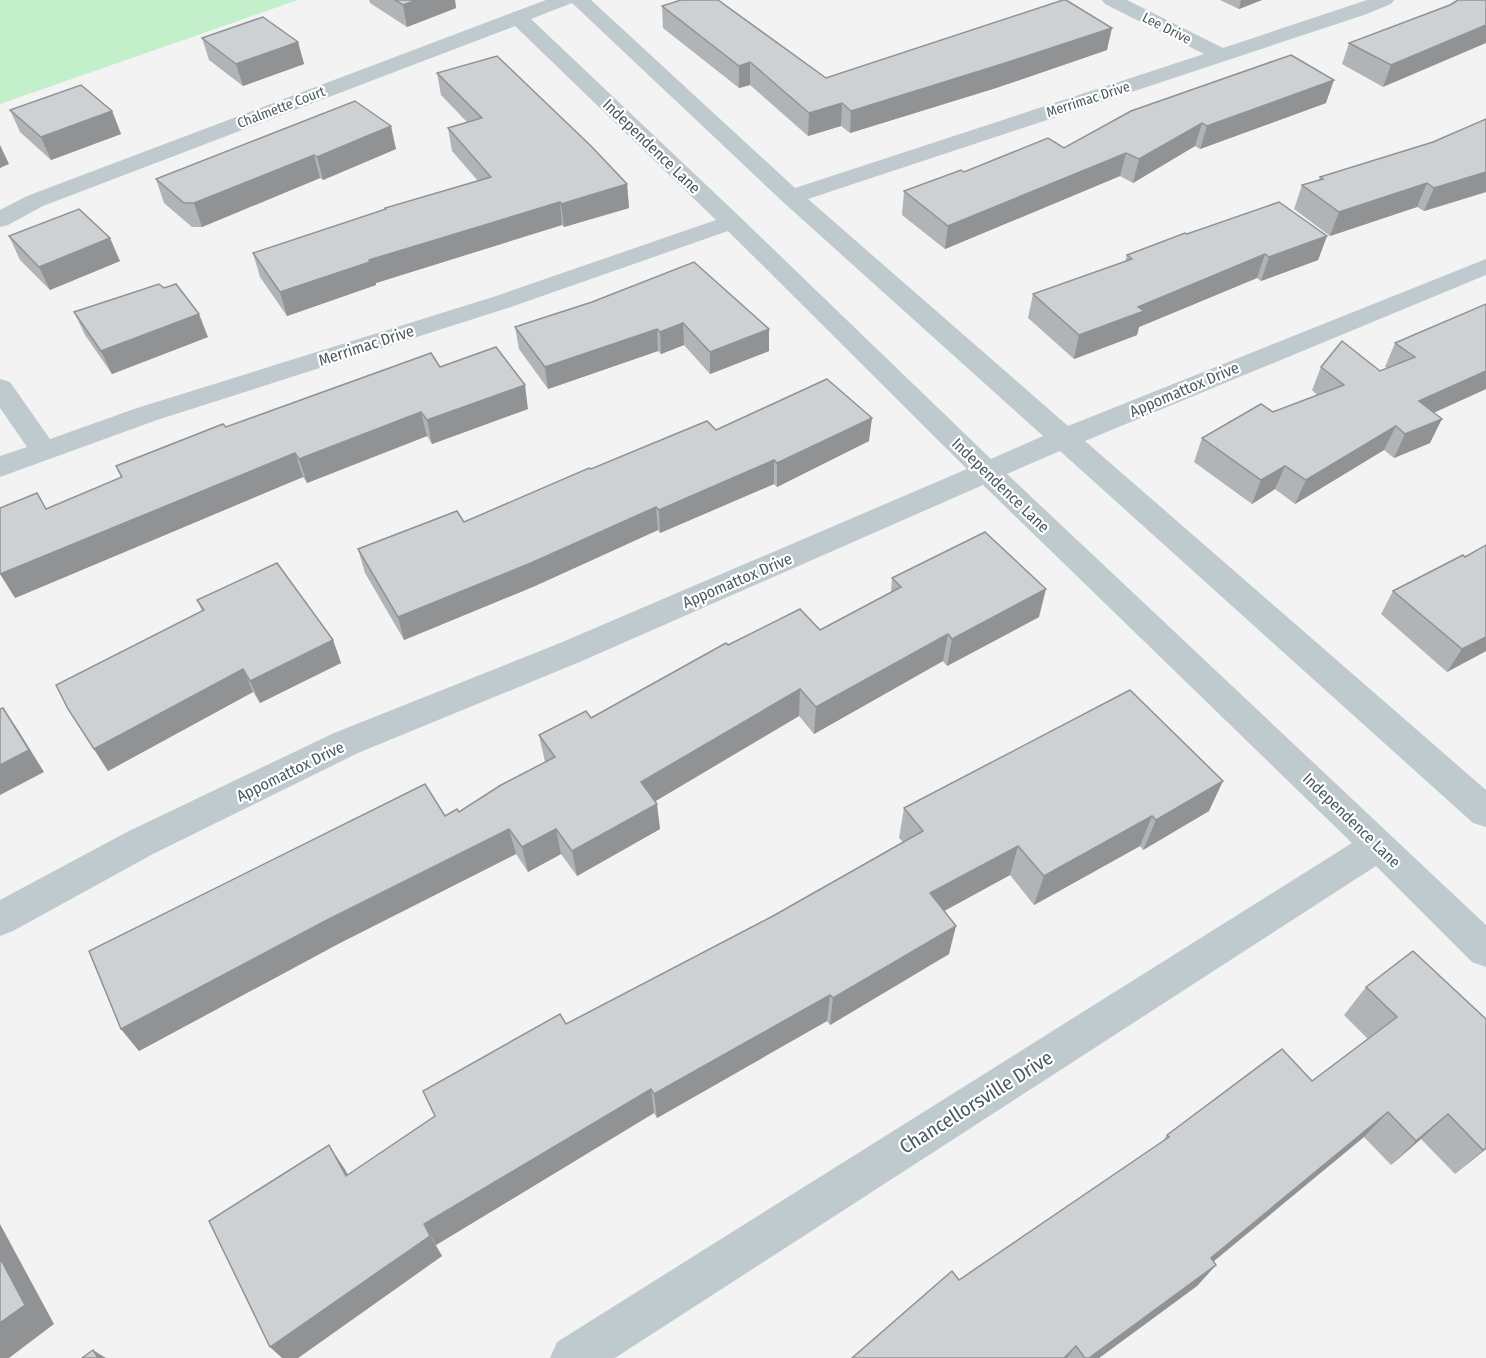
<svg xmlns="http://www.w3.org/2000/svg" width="1486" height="1358" viewBox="0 0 1486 1358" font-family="'Fira Sans Condensed',sans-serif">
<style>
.green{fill:#c4efcb}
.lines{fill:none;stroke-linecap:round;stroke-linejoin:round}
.minor{fill:#bfcace;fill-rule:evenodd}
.wall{fill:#b0b4b6}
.shaded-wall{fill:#909294}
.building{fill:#cdd1d4;stroke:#909294;stroke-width:1.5}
.labels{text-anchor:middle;stroke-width:4.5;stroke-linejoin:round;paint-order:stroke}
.far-street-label{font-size:14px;fill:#4b5a60;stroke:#fff}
.street-label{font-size:16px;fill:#4b5a60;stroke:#fff}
.near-street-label{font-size:20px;fill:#4b5a60;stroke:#fff}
</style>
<rect width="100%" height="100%" fill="#f4f3f3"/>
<polygon class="green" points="0,0 298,0 0,104"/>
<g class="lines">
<path class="minor" d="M546,0H591L795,188L1204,54L1105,4L1102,0H1127L1223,48L1367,0H1394L1391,4L1364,15L808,199L1068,426L1486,259V275L1085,441L1486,790V827L1473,823L1060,451L1007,474L1486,925V967L1472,962L1376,866L615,1358H550L557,1342L1352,843L983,485L582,661L358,753L153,854L13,931L0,936V900L127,832L334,733L560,643L967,469L728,231L511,307L157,420L0,477V456L27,447L0,408V379L10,382L50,439L137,408L493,297L716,220L515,26L43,206L8,225L0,227V210L27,196ZM572,3L783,202L1043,436L991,459L740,217L531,19Z"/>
</g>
<g class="wall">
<polygon points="369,0 455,0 456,8 407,27 370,3"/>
<polygon points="1220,0 1262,0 1239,9"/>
<polygon points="1450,5 1383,87 1342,64 1349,43"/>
<polygon points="662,6 826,78 1107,50 996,88 850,133 841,126 808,136 750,85 739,88 663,28"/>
<polygon points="202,38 298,42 304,64 243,86 209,60"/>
<polygon points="437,73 627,184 629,208 564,227 562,225 376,283 376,285 287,316 260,277 253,253 385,210 385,208 478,181 452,151 448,128 467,122 441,95"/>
<polygon points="355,101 396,149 323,180 320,178 202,227 192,227 164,203 156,179"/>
<polygon points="1326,103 1200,149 1195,146 1133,183 1120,176 945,249 902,215 904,191 964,172 1064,148 1131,111"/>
<polygon points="10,110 112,111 121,134 51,160 20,132"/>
<polygon points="1486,119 1486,192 1424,211 1417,207 1330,236 1294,209 1302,185 1319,180 1320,177 1433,142"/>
<polygon points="1187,234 1327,236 1318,260 1261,281 1257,278 1139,327 1137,335 1074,359 1028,318 1033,294 1125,262 1127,255"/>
<polygon points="9,236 120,261 50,290 20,260"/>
<polygon points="694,262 769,351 710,374 684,345 661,354 658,351 548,389 519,349 515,327 592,302"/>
<polygon points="1486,304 1486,389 1434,412 1430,443 1394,458 1384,450 1295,504 1275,489 1252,504 1194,462 1202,438 1317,395 1312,390 1321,367 1380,371 1387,368 1385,367 1395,343"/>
<polygon points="74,312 208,337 112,374 85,335"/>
<polygon points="440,367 528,409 432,444 427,436 307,483 303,477 15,598 121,478 116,466 226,427"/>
<polygon points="716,430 869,441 777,487 774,484 660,533 658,530 535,586 404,640 365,573 358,549 464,522 591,469"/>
<polygon points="892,578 1039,617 947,666 943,661 814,734 799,716 655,801 660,829 577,876 561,854 528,872 516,854 338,944 139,1051 121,1029 445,816 459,812 545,762 539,735 591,718 728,645 820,630 891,592"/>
<polygon points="1393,591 1486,651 1447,672 1381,614"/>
<polygon points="197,600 333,640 341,663 260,703 253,692 108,771 68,709 202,611"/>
<polygon points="904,808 1209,811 1143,850 1140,846 1034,905 1010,875 944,911 949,954 830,1025 827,1021 657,1118 654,1113 436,1245 442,1256 298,1358 344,1168 348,1175 435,1116 423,1091 566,1024 773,916 903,842 899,838"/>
<polygon points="1366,987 1486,1019 1486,1149 1455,1174 1421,1139 1391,1165 1364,1137 1213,1262 1216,1265 1197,1286 1099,1358 852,1358 959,1280 1163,1141 1167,1135 1312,1081 1368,1039 1344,1015"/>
</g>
<g class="shaded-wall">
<polygon points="416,0 455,0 456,8 407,27 403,5"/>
<polygon points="1241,0 1262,0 1239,9"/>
<polygon points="1486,25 1486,43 1383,87 1391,65"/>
<polygon points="1112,28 1107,50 996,88 850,133 851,111"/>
<polygon points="298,42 304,64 243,86 236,64"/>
<polygon points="750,62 750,85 739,88 739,66"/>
<polygon points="1334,80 1326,103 1200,149 1207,126"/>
<polygon points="842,103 841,126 808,136 809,113"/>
<polygon points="112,111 121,134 51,160 41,137"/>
<polygon points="1202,123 1195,146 1133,183 1139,159"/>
<polygon points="391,126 396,149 323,180 317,157"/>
<polygon points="0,145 9,164 0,168"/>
<polygon points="1126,153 1120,176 945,249 948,226"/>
<polygon points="314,155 320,178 202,227 194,203"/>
<polygon points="1486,172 1486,192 1424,211 1434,188"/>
<polygon points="1427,183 1417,207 1330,236 1339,212"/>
<polygon points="627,184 629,208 564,227 561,204"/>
<polygon points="560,202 562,225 376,283 376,285 287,316 280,292 369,260"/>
<polygon points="1327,236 1318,260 1261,281 1269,257"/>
<polygon points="110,238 120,261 50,290 39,267"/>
<polygon points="1265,254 1257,278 1139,327 1137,335 1074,359 1079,335 1138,307"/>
<polygon points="199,314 208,337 112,374 101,351"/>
<polygon points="683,323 684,345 661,354 660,332"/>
<polygon points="657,329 658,351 548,389 545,367"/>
<polygon points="769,329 769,351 710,374 710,352"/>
<polygon points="1486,371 1486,389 1407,425 1419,401"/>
<polygon points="525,385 528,409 432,444 427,420"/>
<polygon points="421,412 427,436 307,483 299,459"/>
<polygon points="872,418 869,441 777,487 777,463"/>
<polygon points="1442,419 1430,443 1394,458 1405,434"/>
<polygon points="1396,426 1384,450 1295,504 1306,480"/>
<polygon points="295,453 303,477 15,598 0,574"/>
<polygon points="774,460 774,484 660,533 659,510"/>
<polygon points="1285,466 1275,489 1252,504 1261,480"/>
<polygon points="656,507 658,530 535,586 404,640 398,617"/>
<polygon points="1046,589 1039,617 947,666 952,639"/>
<polygon points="948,634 943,661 814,734 816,707"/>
<polygon points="1486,637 1486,651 1447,672 1462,649"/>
<polygon points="333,640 341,663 260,703 250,681"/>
<polygon points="243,669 253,692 108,771 94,749"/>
<polygon points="800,689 799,716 644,808 641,782"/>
<polygon points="3,708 18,730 44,772 0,795 0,765"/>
<polygon points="1223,781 1209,811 1143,850 1156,820"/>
<polygon points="657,804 660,829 577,876 572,851"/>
<polygon points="1152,816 1140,846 1034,905 1044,876"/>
<polygon points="509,829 516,854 338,944 139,1051 121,1029 327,920"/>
<polygon points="556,829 561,854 528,872 522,847"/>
<polygon points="1018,846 1010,875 924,922 930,893"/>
<polygon points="956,926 949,954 830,1025 833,998"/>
<polygon points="830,995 827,1021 657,1118 654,1094"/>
<polygon points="651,1089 654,1113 436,1245 424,1224"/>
<polygon points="1388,1112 1364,1137 1192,1279 1211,1258"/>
<polygon points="1448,1114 1421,1139 1391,1165 1416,1141"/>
<polygon points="329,1145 344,1168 361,1198 346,1176"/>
<polygon points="1486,1148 1486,1149 1455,1174"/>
<polygon points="0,1224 54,1324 9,1358 0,1358"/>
<polygon points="430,1236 442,1256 298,1358 282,1358 270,1347"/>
<polygon points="1216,1265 1197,1286 1099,1358 1089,1358"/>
<polygon points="1076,1346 1067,1358 1064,1358"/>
<polygon points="93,1350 106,1358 98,1358"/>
</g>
<g class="building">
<polygon points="395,0 416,0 403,5"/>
<polygon points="681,0 718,0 826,78 1063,0 1066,0 1112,28 999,65 851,111 842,103 809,113 750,62 739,66 662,6"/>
<polygon points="1458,0 1486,0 1486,25 1391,65 1349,43 1450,5"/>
<polygon points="263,17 298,42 236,64 202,38"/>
<polygon points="1291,55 1334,80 1207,126 1202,123 1139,159 1126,153 948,226 904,191 961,170 964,172 1048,138 1064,148 1131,111"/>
<polygon points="497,56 591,146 627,184 561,204 560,202 369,260 370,262 280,292 253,253 386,209 385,208 491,177 448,128 482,118 437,73"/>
<polygon points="81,85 112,111 41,137 10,110"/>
<polygon points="355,101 391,126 317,157 314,155 194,203 184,203 156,179"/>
<polygon points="1486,119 1486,172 1434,188 1427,183 1339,212 1302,185 1323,179 1320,177 1433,142"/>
<polygon points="1279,202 1327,236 1269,257 1265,254 1138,307 1144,311 1079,335 1033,294 1132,259 1127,255 1185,233 1187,234"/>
<polygon points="79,209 110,238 39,267 9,236"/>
<polygon points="694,262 769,329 710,352 683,323 660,332 657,329 545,367 515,327 592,302"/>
<polygon points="159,284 164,288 176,284 199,314 101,351 74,312"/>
<polygon points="1486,304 1486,371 1419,401 1442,419 1405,434 1396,426 1306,480 1285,466 1261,480 1202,438 1261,404 1273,412 1344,385 1321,367 1342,341 1380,371 1415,357 1395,343"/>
<polygon points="496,347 525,385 427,420 421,412 299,459 295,453 0,574 0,508 37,493 46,509 122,477 116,466 223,424 226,427 431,353 440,367"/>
<polygon points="827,379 872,418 777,463 774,460 659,510 656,507 531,563 398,617 358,549 457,511 464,522 589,468 591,469 707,421 716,430"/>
<polygon points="985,532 1046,589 952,639 948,634 816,707 800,689 641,782 657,804 572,851 556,829 522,847 509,829 327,920 121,1029 89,951 425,784 445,816 457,809 459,812 501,785 555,757 539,735 586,711 591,718 726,643 728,645 800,609 820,630 901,587 892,578"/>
<polygon points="1486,545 1486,637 1462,649 1393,591 1463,555 1465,557"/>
<polygon points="277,563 333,640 250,681 243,669 94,749 68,709 56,685 204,610 197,600"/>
<polygon points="1130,690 1223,781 1156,820 1152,816 1044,876 1018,846 930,893 956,926 833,998 830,995 654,1094 651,1089 424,1224 430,1236 270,1347 209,1221 329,1145 346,1176 435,1116 423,1091 560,1014 566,1024 773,916 923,831 904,808"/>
<polygon points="3,708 29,750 0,765 0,709"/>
<polygon points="1413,951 1486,1019 1486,1148 1483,1150 1448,1114 1416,1141 1388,1112 1211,1258 1216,1265 1089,1358 1085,1358 1076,1346 1064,1358 852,1358 952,1271 959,1280 1169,1137 1167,1135 1282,1049 1312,1081 1397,1017 1366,987"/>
<polygon points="0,1258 25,1305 0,1323"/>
<polygon points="93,1350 98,1358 82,1358"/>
</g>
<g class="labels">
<g class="far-street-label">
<text transform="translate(1167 28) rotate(27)" y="5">Lee Drive</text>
<text transform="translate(1088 99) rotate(-18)" y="5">Merrimac Drive</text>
<text transform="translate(281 107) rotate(-21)" y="5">Chalmette Court</text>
</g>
<g class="street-label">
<text transform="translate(652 146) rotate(44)" y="6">Independence Lane</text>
<text transform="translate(366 345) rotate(-18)" y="6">Merrimac Drive</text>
<text transform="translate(1184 389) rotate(-23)" y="6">Appomattox Drive</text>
<text transform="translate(1001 485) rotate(44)" y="6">Independence Lane</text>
<text transform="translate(737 580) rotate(-23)" y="6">Appomattox Drive</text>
<text transform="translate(290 771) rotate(-26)" y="6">Appomattox Drive</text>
<text transform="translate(1352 820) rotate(44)" y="6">Independence Lane</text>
</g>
<g class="near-street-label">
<text transform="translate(976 1102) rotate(-32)" y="7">Chancellorsville Drive</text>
</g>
</g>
</svg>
